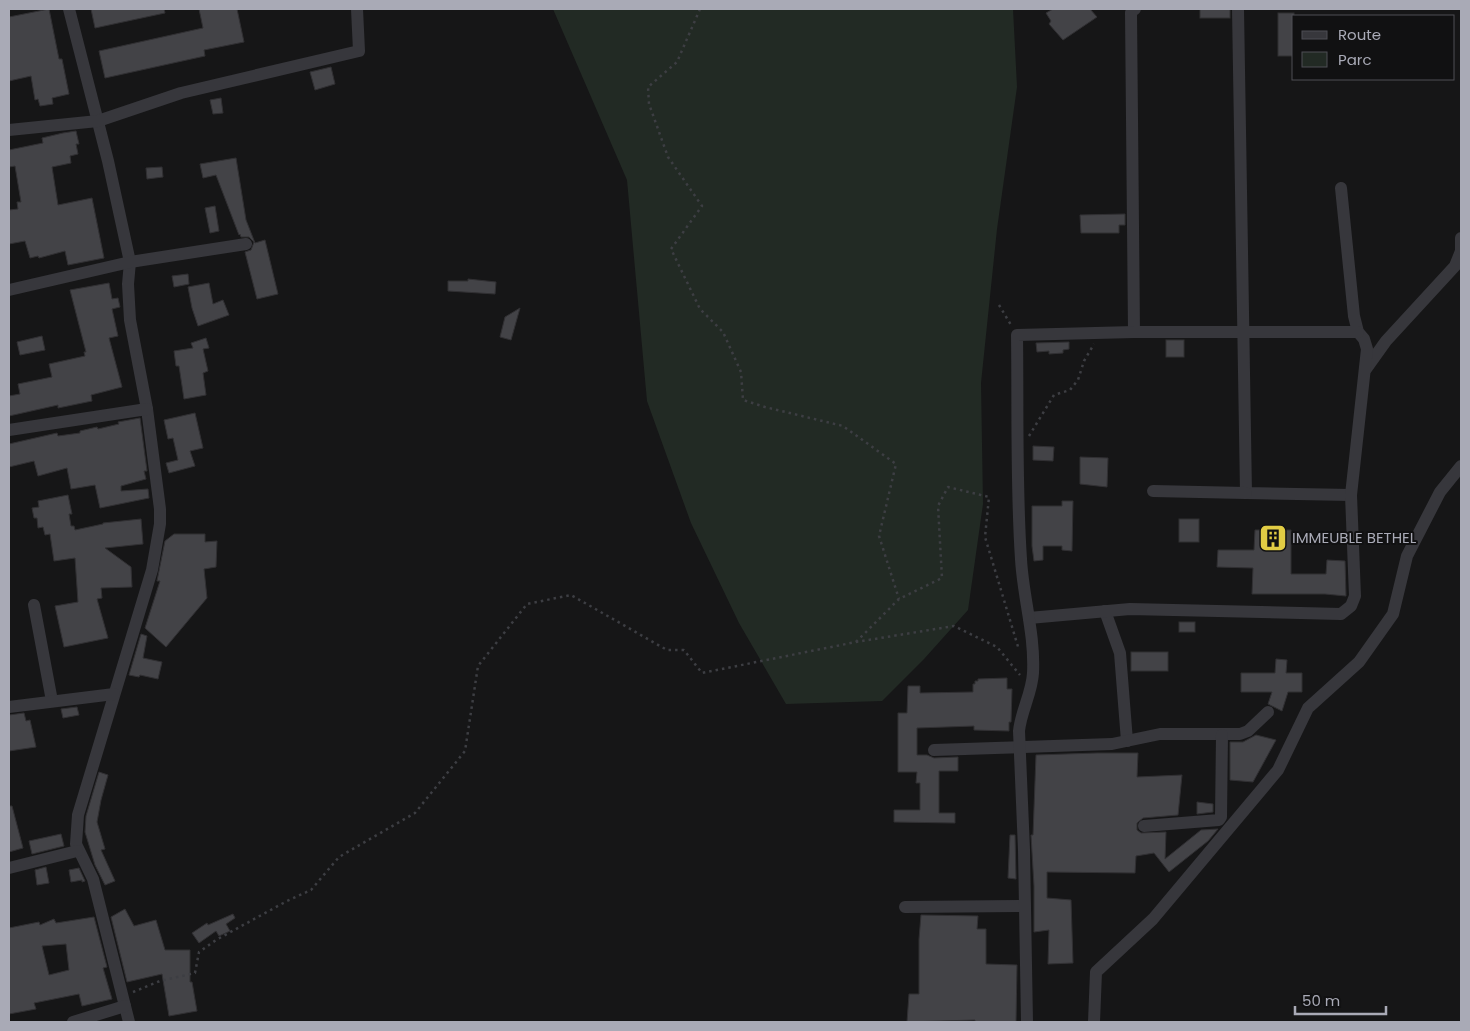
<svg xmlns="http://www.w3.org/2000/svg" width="1470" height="1031" viewBox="0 0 1470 1031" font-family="Poppins,sans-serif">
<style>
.green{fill:#222a24}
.building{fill:#434347;stroke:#313033;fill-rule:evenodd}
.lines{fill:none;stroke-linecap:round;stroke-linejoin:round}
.path{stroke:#3d3e43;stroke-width:2.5;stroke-dasharray:2.5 4;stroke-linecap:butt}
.minor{stroke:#37373c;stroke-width:12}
.labels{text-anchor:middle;stroke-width:4;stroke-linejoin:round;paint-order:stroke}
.poi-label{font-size:15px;fill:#a9aab6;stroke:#111112;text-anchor:start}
</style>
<rect width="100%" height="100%" fill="#161617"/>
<polygon class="green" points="553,9 1013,9 1017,87 997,229 981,383 983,504 968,610 924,659 882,701 786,704 739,623 691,523 647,401 627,180"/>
<g class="building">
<polygon points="49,9 59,59 62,59 69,94 52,98 53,104 40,106 38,99 35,100 31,76 9,81 9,17"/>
<polygon points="91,9 164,9 165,13 95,28"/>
<polygon points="199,9 237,9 244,42 204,50 205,56 105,78 99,51 203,28"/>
<polygon points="1053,9 1090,9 1097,17 1063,40 1049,24 1051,21 1046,13"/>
<rect x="1200" y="9" width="30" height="9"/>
<rect x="1278" y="13" width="16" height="43"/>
<polygon points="331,67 335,84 315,90 310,72"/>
<polygon points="221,98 223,113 213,114 210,100"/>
<polygon points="76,131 79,144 76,144 78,154 70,156 71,163 52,167 58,205 92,198 104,258 68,265 65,251 39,258 38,256 30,258 25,241 9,244 9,210 18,209 17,202 21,202 15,166 9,167 9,150 43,143 42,138 63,133"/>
<polygon points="236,158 246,220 255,243 265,240 278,294 257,299 245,252 251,250 254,242 249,237 241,237 240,234 239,235 216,175 203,178 200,164"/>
<polygon points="162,167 163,177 147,179 146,168"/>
<polygon points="215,206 219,231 210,233 205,208"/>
<polygon points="1125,214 1125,225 1119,225 1119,233 1081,233 1080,215"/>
<polygon points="188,274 189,284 174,287 172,276"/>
<polygon points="468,279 496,282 495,294 448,291 448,281 468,281"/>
<polygon points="109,283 112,299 118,298 120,307 112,309 118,336 109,338 122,387 91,395 92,401 58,408 58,405 9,416 9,396 20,394 18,384 52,377 49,364 85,356 84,352 86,352 70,290"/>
<polygon points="209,283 213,304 223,300 229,315 198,326 192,308 188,287"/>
<polygon points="520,308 511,340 500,337 505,317"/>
<polygon points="42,336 45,350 20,355 17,342"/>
<polygon points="206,338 209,348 203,349 208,371 203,373 206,395 184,399 179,366 176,366 174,351 193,348 191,343"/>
<rect x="1166" y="340" width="18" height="17"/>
<polygon points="1069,342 1069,349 1063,350 1063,353 1049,354 1049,351 1037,352 1036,343"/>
<polygon points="195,413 203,448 190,451 195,466 169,473 166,463 178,460 173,438 168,439 164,420"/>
<polygon points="140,418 147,471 144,471 146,479 121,486 121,491 148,489 149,498 100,508 95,485 71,489 67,468 38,476 34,461 9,467 9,444 57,433 58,436 80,433 80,431 97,427 98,429 119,424 118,422"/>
<polygon points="1033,446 1054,447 1053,461 1033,460"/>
<polygon points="1080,457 1108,458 1107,487 1080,484"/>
<polygon points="68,495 72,514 69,514 71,526 74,526 75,530 103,524 103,523 141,519 143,544 105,548 131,567 132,587 101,588 102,598 97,599 108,638 64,647 55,606 78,602 75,558 54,561 50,534 45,535 43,527 38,528 37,518 34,518 32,508 39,507 38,501"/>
<polygon points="1062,501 1073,501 1072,551 1062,550 1062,546 1043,546 1043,560 1034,561 1032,546 1032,506 1062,506"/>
<rect x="1179" y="519" width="20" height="23"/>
<polygon points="1255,530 1291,530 1291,574 1326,574 1327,560 1345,561 1346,596 1325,594 1252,594 1253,568 1217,567 1218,550 1254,550"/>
<polygon points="174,534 205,534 205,542 217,541 216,567 204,569 207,598 166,647 145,628 160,581 157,581 165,541"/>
<rect x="1179" y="622" width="16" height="10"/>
<polygon points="141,634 147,636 143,658 162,662 158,679 140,675 139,677 129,675"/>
<rect x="1131" y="652" width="37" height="19"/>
<polygon points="1276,659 1287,660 1286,673 1302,673 1302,692 1288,692 1282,711 1268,704 1272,692 1241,692 1241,673 1275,673"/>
<polygon points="1007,678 1007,689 1012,689 1011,722 1009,722 1009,731 974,730 974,726 917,728 917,755 927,755 934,758 958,757 958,771 939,771 939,813 955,813 955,823 894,822 894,810 920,810 920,783 916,783 917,772 898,772 898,713 907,713 908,686 920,686 920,693 973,692 973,684 975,684 975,681 978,681 978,679"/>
<polygon points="77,707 79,715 63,718 61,709"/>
<polygon points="24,713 26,721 30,720 36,747 9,751 9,715"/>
<polygon points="1256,735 1276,740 1253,782 1230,780 1230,742 1243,742"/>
<polygon points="1097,753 1138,753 1137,777 1182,775 1178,815 1143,818 1137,823 1137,830 1141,833 1166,832 1165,859 1201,830 1218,829 1208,841 1169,872 1154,853 1136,856 1135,873 1047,872 1047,898 1071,900 1073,963 1048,964 1049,930 1034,932 1034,886 1031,835 1033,835 1036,755"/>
<polygon points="99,772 108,775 101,800 97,822 105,849 101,850 115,881 105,885 95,865 85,832 86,816"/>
<polygon points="1197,802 1213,804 1213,812 1197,814"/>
<polygon points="9,806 12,806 23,848 9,852"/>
<polygon points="61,834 64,846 32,854 29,841"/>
<polygon points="1010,835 1015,835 1016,879 1008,878"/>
<polygon points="46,867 49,883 37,885 35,870"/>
<polygon points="79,868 85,881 82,882 82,880 71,882 69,870"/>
<polygon points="125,909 134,926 156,920 165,950 190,950 190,982 192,982 197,1011 169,1016 162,974 127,982 111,917"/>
<polygon points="233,914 235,918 226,924 230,931 219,936 216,931 199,943 192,933 207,923 208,925"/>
<polygon points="921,915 978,916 977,929 986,929 986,964 1017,965 1016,1022 975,1022 975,1020 907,1022 909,994 919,994 919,939"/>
<path d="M94,917L107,967L103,968L112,999L82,1006L79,994L34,1003L36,1009L9,1014V928L39,922L40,925L54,919L56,923ZM66,944L69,970L49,975L42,946Z"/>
</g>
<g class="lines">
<g class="path">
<polyline points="700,9 677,62 648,87 649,104 668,157 702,206 671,249 700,309 723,332 741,372 743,400 765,407 843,426 896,464 879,536 899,599"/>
<polyline points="999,305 1011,325"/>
<polyline points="1029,436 1054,395 1070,390 1078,380 1084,361 1094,344"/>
<polyline points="856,642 899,599 942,578 938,506 948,487 989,497 985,537 1019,650"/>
<polyline points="133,992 160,981 195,973 199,952 216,940 287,901 311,890 339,857 415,813 465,751 478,666 527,604 571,595 667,650 684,650 702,673 856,642 954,626 997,647 1020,675"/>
</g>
<g class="minor">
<polyline points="69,9 108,161 130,262 128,284 130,320 147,409 160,509 160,524 152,570 78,815 76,844 93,879 129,1022"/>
<polyline points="1238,9 1246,493 1351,495"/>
<polyline points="9,130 98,121 181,93 359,51 357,9"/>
<polyline points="9,290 130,262 246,244"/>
<polyline points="1134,332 1131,12 1135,9"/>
<polyline points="1366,369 1386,341 1455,266 1461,251 1461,238"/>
<polyline points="9,430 147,409"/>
<polyline points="1153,491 1246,493"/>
<polyline points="34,605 52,701"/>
<polyline points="1105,611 1120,653 1127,741"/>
<polyline points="1029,618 1130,609 1341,614 1351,606 1355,596 1351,495 1367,349 1364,339 1358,332 1354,316 1341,188"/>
<polyline points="9,707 114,694"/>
<polyline points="934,750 1112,744 1160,734 1240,734 1248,731 1268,712"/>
<polyline points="1144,826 1219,820 1221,817 1222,735"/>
<polyline points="9,868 77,851"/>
<polyline points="905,907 1025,906"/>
<polyline points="73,1022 125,1006"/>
<path d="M1027,1022L1024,850L1019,731C1021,711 1032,693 1033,673C1035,634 1023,597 1021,559C1016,485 1018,410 1017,335L1134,332H1358"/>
<polyline points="1094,1022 1096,972 1153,919 1278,770 1308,708 1359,662 1393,614 1407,556 1440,492 1461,466"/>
</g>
</g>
<defs>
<g id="building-square" transform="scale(1.4375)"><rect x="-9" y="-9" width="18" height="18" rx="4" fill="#e1cc44" stroke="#111112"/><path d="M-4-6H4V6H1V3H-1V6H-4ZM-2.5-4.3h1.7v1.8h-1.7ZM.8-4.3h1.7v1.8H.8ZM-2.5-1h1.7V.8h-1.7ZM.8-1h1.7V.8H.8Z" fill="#111"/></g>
</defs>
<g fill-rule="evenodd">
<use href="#building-square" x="1273" y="538"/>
</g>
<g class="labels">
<g class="poi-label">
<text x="1292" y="543">IMMEUBLE BETHEL</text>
</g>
</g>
<rect width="1470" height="1031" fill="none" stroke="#a9aab6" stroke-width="20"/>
<rect x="1292" y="15" width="162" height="65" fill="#111112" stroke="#4e4e54"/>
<rect x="1302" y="31" width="25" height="8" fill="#37373c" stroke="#4e4e54"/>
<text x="1338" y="40" font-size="15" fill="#a9aab6">Route</text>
<rect x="1302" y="52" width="25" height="15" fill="#222a24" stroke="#4e4e54"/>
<text x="1338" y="65" font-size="15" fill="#a9aab6">Parc</text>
<path d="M1295 1006v8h91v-8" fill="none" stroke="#a9aab6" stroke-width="2.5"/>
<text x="1302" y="1006" font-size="15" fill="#a9aab6" stroke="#111112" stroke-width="4" paint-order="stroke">50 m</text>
</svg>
